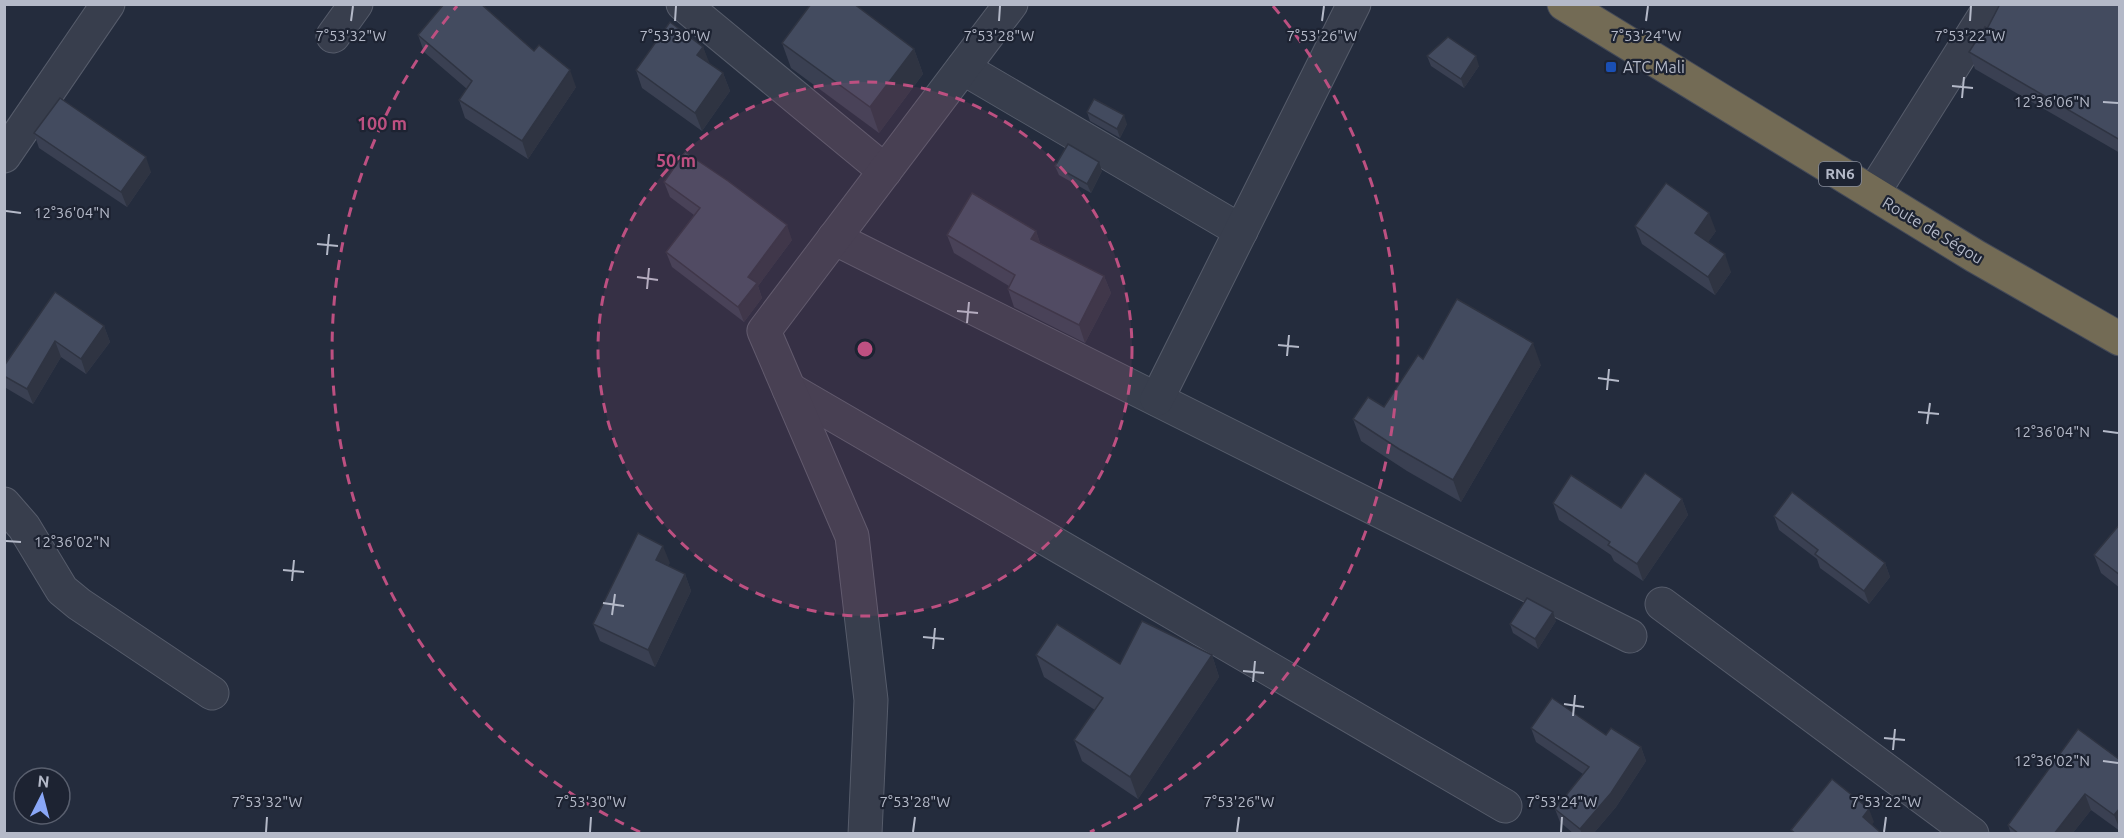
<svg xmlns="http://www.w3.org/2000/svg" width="2124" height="838" viewBox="0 0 2124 838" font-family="Ubuntu,sans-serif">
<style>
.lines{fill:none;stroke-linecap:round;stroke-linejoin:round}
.minor-casing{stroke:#565c6b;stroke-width:35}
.highway-casing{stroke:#434958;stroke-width:35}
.minor{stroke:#383e4d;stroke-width:33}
.highway{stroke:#736b55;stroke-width:33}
.wall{fill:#3a4052}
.shaded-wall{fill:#2f3442}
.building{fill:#434b5f;stroke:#2f3442;stroke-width:1.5}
.ticks{fill:none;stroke:#b4b9c8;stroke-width:2}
.ring{fill:none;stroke:#bd5081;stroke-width:3;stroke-dasharray:10 8}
.transit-dot{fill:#1a4fb4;stroke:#1d2332;stroke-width:2}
.labels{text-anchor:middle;stroke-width:4.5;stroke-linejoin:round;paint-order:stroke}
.shield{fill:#1d2332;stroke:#878c9b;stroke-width:1.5}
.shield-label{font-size:15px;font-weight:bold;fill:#b4b9c8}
.poi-label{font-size:16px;fill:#b4b9c8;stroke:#1d2332;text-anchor:start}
.street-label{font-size:16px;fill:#b4b9c8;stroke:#1d2332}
.ticks-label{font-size:15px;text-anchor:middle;fill:#b4b9c8;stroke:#1d2332;stroke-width:4.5;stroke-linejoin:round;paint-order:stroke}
.centre{fill:#bd5081;stroke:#1d2332;stroke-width:3}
.ring-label{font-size:18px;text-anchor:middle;font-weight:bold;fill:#bd5081;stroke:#1d2332;stroke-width:4.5;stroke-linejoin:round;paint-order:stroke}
</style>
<rect width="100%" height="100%" fill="#242c3d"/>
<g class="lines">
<g class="minor-casing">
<g id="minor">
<polyline points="683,4 885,171"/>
<polyline points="333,36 356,4"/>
<polyline points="963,68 1241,231"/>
<polyline points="4,156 108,4"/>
<polyline points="1873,193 1992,4"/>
<polyline points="834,238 1630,636"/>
<polyline points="789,389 1505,806"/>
<polyline points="1157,399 1354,4"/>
<polyline points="4,504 24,527 62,590 79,604 212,693"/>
<polyline points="1662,604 1972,834"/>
<polyline points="865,834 871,700 852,536 764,331 1011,4"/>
</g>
</g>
<g class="highway-casing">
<polyline id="highway" points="1564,4 1975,256 2120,339"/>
</g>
<use href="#minor" class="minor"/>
<use href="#highway" class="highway"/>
</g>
<g class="wall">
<polygon points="2120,4 2120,153 1975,69 1969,52 1987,29"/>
<polygon points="418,35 576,87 528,159 465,118 459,100 467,89 424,52"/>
<polygon points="782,43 914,49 923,74 879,133 791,68"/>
<polygon points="703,47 709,64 723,73 730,91 702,131 642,88 636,70"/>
<polygon points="1427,56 1479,66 1464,88 1431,66"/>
<polygon points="1087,112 1127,124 1120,138 1090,121"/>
<polygon points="34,133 151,172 127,207 39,148"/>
<polygon points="1055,166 1102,171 1091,193 1059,175"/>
<polygon points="664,182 792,240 758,286 762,298 744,322 672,267 666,252 694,215 670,197"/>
<polygon points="1635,226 1716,231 1708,242 1731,272 1715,295 1642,244"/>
<polygon points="1036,231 1040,243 1104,276 1111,293 1085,343 1014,307 1008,289 1009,286 954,253 947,235"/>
<polygon points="55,292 104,326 110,342 86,374 61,357 33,404 6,388 4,385 4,366"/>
<polygon points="1423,359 1541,365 1461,502 1407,471 1361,441 1353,419 1384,407"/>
<polygon points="1682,499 1688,515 1643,581 1614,561 1611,555 1559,520 1553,503 1621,508"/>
<polygon points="1774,516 1885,563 1890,577 1869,604 1820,568 1817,559 1779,530"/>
<polygon points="2120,524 2120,588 2101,573 2094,555"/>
<polygon points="670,563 668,566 685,574 691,591 655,667 600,641 593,624"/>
<polygon points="1556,621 1538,649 1513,633 1510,624"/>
<polygon points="1036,655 1120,664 1212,655 1219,677 1138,799 1082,761 1074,740 1095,710 1044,677"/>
<polygon points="1531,728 1606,735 1641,747 1646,761 1616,807 1593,834 1574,834 1560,822 1555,809 1583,774 1536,742"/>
<polygon points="2120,760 2120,831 2091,810 2072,834 2011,834 2008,825"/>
</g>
<g class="shaded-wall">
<polygon points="703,47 710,64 697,55"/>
<polygon points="914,49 923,74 879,133 870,107"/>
<polygon points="1476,56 1479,66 1464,88 1461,79"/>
<polygon points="570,70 576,87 528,159 522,141"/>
<polygon points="723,73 730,91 702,131 695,113"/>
<polygon points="1124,115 1127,124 1120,138 1117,129"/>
<polygon points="146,157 151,172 127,207 121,192"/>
<polygon points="1099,162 1102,171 1091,193 1087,184"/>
<polygon points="1709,213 1716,231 1702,251 1695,233"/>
<polygon points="787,225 792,240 758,286 762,298 744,322 738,307 748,277"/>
<polygon points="1036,231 1042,249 1031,239"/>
<polygon points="1725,254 1731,272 1715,295 1708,277"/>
<polygon points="1104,276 1111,293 1085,343 1079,325"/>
<polygon points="104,326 110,342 86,374 81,359"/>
<polygon points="55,341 61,357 33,404 27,389"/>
<polygon points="1533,343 1541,365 1461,502 1453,480"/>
<polygon points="1682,499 1688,515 1643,581 1637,564"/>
<polygon points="663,546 670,563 662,577 656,560"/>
<polygon points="1885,563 1890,577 1869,604 1864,591"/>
<polygon points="685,574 691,591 655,667 648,650"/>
<polygon points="1553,612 1556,621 1538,649 1535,639"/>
<polygon points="1212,655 1219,677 1138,799 1130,777"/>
<polygon points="1641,747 1646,761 1616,807 1593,834 1582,834 1580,829"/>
<polygon points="2085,794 2091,810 2072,834 2054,834"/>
<polygon points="2120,808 2120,830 2114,815"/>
<polygon points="1869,809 1874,822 1868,830 1863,817"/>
</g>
<g class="building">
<polygon points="444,4 481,4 534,51 539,45 570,70 522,141 459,100 472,81 418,35"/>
<polygon points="811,4 854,4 914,49 870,107 782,43"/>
<polygon points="2000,4 2120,4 2120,140 1969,52 1985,27 1987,29"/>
<polygon points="670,22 703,47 697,55 723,73 695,113 636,70"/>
<polygon points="1448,37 1476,56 1461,79 1427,56"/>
<polygon points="60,98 146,157 121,192 34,133"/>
<polygon points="1094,99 1124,115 1117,129 1087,112"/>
<polygon points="1068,144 1099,162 1087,184 1055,166"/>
<polygon points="685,152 728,181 787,225 748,277 757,283 738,307 666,252 700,208 664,182"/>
<polygon points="1666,183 1709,213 1695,233 1725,254 1708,277 1635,226"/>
<polygon points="972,193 1036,231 1031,239 1104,276 1079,325 1008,289 1015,275 947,235"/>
<polygon points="55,292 104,326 81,359 55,341 27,389 4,376 4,366"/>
<polygon points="1457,299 1533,343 1453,480 1399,449 1353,419 1368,397 1384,407 1418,355 1423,359"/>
<polygon points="1645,473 1682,499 1637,564 1608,545 1610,542 1553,503 1571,475 1621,508"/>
<polygon points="1792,492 1885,563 1864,591 1815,554 1818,550 1774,516"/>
<polygon points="2120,524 2120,575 2094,555"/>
<polygon points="638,533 663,546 656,560 685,574 648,650 593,624"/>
<polygon points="1527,598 1553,612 1535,639 1510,624"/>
<polygon points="1142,621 1212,655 1130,777 1074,740 1103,698 1036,655 1057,624 1120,664"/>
<polygon points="1552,698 1606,735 1611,728 1641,747 1611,793 1580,829 1555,809 1589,767 1531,728"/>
<polygon points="2078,729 2120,760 2120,808 2114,815 2085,794 2054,834 2019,834 2008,825"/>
<polygon points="1832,779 1869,809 1863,817 1880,832 1879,834 1796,834 1791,830"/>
</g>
<path class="ticks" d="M351,21L353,6M675,21L676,6M999,21L1000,6M1322,21L1324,6M1646,21L1648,6M1970,21L1971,6M1952,86L1973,88M1962,98L1964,77M2103,102L2118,103M6,211L21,213M317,244L338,246M327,255L329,234M637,277L658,280M647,289L649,268M957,311L978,313M967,323L969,302M1278,345L1299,347M1287,356L1289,335M1598,378L1619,381M1607,390L1609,369M1918,412L1939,414M1927,424L1930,403M2103,431L2118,433M6,541L21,542M283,570L304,572M292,581L294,560M603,603L624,606M612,615L615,594M923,637L944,639M933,649L935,628M1243,671L1264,673M1253,682L1255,661M1564,704L1584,707M1573,716L1575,695M1884,738L1905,740M1893,750L1895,729M2103,761L2118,763M266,832L267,817M590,832L591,817M913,832L915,817M1237,832L1239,817M1561,832L1562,817M1884,832L1886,817"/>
<circle cx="865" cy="349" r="267" fill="#bd5081" fill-opacity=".12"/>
<g class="ring">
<circle cx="865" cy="349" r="267"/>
<path d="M640 832A533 533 0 0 1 457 6M1273 6A533 533 0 0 1 1090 832"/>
</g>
<rect class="transit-dot" x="1605" y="61" width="12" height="12" rx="3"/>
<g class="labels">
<rect class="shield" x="1819" y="162" width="42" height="24" rx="4.5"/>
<g class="shield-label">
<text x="1840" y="179">RN6</text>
</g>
<g class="poi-label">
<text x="1623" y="73">ATC Mali</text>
</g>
<g class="street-label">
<text transform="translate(1933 230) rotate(31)" y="6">Route de Ségou</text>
</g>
</g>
<g class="ticks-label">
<text x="351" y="41">7°53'32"W</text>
<text x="675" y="41">7°53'30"W</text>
<text x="999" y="41">7°53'28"W</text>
<text x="1322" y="41">7°53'26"W</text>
<text x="1646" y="41">7°53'24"W</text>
<text x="1970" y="41">7°53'22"W</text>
<text x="2052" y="107">12°36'06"N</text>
<text x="72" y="218">12°36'04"N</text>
<text x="2052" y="437">12°36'04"N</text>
<text x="72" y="547">12°36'02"N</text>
<text x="2052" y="766">12°36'02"N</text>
<text x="267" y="807">7°53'32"W</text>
<text x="591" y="807">7°53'30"W</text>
<text x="915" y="807">7°53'28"W</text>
<text x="1239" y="807">7°53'26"W</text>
<text x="1562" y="807">7°53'24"W</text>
<text x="1886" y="807">7°53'22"W</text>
</g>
<circle cx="865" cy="349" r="9" class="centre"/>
<g class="ring-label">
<text x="382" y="130">100 m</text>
<text x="676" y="167">50 m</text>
</g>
<rect width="2124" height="838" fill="none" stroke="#b4b9c8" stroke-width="12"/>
<g transform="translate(42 796) rotate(6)"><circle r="28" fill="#1d2332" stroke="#595f6e" stroke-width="1.5"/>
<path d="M0-4.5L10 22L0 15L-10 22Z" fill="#8aa7f7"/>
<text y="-9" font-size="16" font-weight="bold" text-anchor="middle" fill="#b4b9c8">N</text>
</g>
</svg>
